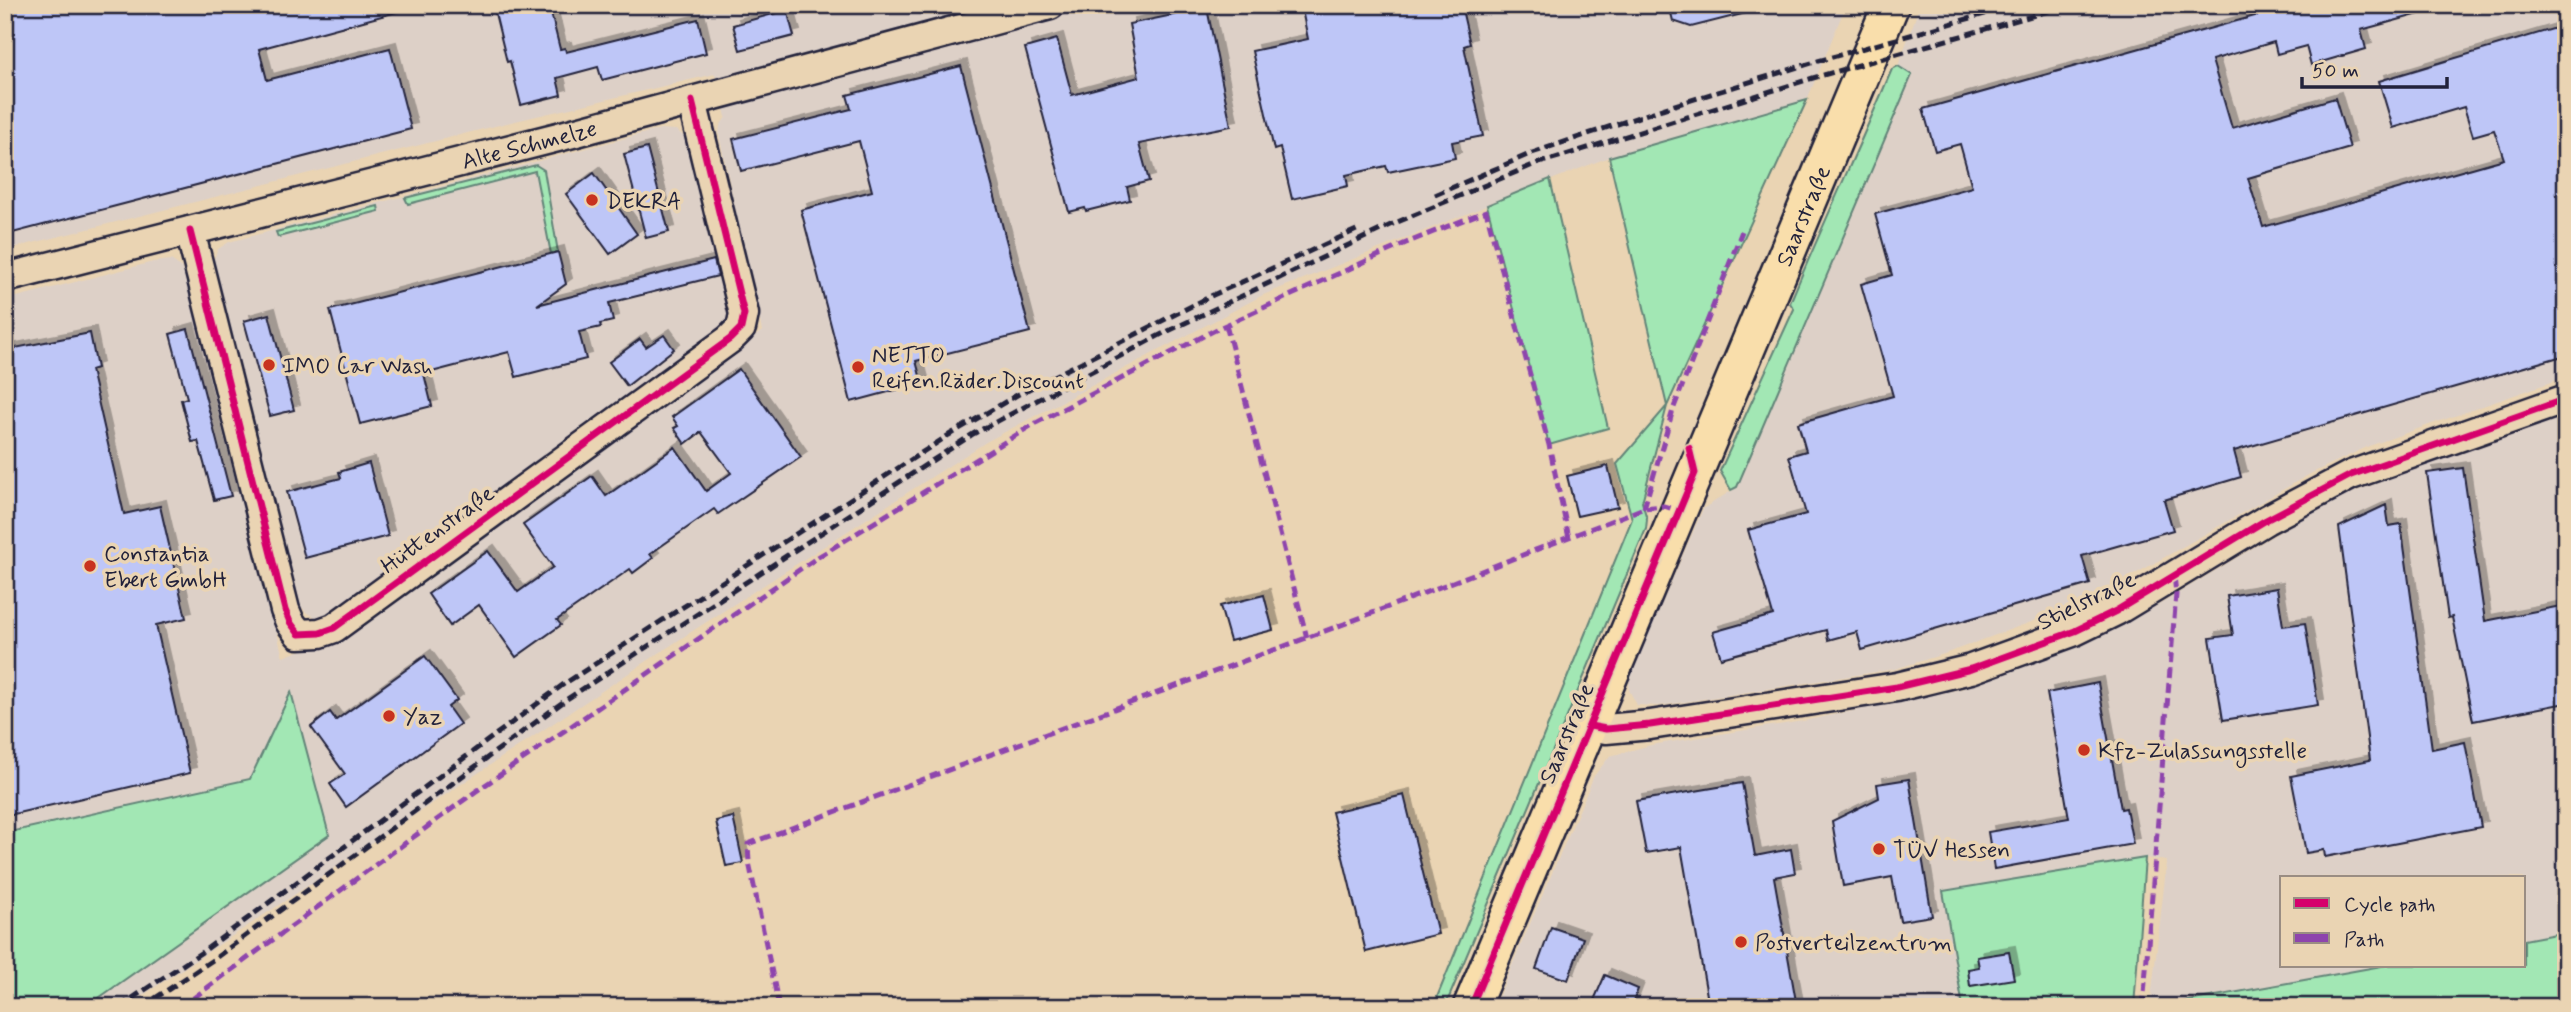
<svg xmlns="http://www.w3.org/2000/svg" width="2571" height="1012" viewBox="0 0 2571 1012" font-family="Mynerve,sans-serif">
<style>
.built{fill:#ddd0c7}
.green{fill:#a2e7b4;stroke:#628478;stroke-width:2}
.building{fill:#bec6f7;stroke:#22223b;stroke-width:2;filter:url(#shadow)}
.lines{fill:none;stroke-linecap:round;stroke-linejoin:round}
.minor-casing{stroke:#22223b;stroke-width:33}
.major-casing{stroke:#22223b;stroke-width:40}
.minor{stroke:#ead4b3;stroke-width:28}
.major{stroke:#f9deab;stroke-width:35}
.rail{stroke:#22223b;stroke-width:5;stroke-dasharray:10 5;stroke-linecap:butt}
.quiet{stroke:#8e44ad;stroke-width:5;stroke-dasharray:10 5;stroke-linecap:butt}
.cycleway-casing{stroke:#ead4b3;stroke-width:11}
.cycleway{stroke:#d6006c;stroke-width:7}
.poi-dot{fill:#c8321e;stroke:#ead4b3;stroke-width:2.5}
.labels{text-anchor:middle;stroke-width:7;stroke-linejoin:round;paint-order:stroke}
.street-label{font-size:23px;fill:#22223b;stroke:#ead4b3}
.poi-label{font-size:23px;fill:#22223b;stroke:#ead4b3;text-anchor:start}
</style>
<defs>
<filter id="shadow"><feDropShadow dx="6" dy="-6" stdDeviation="0" flood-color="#0004"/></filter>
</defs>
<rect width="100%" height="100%" fill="#ead4b3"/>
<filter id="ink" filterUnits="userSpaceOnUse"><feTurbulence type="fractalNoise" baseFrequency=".0143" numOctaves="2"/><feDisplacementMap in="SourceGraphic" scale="14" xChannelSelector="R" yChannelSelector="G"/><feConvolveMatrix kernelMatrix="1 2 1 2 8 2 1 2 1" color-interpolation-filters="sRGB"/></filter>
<g filter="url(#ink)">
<g class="built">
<polygon points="5,5 1846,5 1807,100 1609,157 1263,295 986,442 691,632 125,1007 86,1007 329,835 291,693 250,779 5,833 5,300 153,262 171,260 181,267 186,278 283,657 326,641 317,618 306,612 296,601 212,276 213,261 218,249 229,242 660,129 676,130 685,137 693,150 731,311 728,319 720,331 401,596 762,331 719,135 720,126 726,117 715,74 507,123 5,250"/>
<polygon points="1920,5 2566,5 2566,377 2369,446 2312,473 2088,601 1944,654 1895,669 1659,706 1637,705 1629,690 1630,676 1703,509 1737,487 1912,75 1898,66"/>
<polygon points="2566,415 2566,932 2524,940 2524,877 2282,877 2282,965 2387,965 2150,1007 2167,861 2145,858 1943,891 1963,1007 1494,1007 1594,776 1610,756 1651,745 1803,721 1961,689 2026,665 2120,624 2160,604 2314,511 2349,494 2476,445"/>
</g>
<g class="green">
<path d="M1898,66L1912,75L1737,487L1731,490L1720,471L1794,309L1790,303C1823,224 1859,147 1892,69Z"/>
<polygon points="1807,100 1667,406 1642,502 1647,519 1646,529 1445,1007 1433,1007 1632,519 1617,464 1667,406 1609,157"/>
<polygon points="536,165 544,170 558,252 551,254 535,171 408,204 405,198"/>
<polygon points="1550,179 1608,428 1549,445 1487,205"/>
<polygon points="378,206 379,211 278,237 276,232"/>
<polygon points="291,692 329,835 86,1007 5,1007 5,833 250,779"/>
<polygon points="2145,858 2134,1007 1963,1007 1943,891"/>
<polygon points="2566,932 2566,1007 2155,1007 2387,965 2524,965 2524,940"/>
</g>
<g class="building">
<polygon points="5,5 403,5 404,10 259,49 267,80 390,48 411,129 5,235"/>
<polygon points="493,5 549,5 560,49 565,48 566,52 698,19 706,53 602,80 598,67 557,78 561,95 521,105 510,61 507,62"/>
<polygon points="1301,5 1461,5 1470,44 1464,46 1483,136 1452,142 1455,158 1388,172 1386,166 1346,175 1348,186 1292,199 1280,148 1274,150 1252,51 1308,39"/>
<polygon points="1669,5 1753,5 1754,11 1691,27 1673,21"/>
<polygon points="2294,5 2434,5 2434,10 2361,30 2366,49 2311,65 2306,46 2277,54 2274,42 2212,60 2232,128 2335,98 2350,148 2248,178 2263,227 2504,159 2494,130 2473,136 2464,107 2393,128 2379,81 2566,25 2566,355 2234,451 2241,477 2164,500 2173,530 2082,556 2090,584 1862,650 1857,632 1828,640 1826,630 1721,658 1713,632 1773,615 1748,530 1806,514 1789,456 1806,451 1798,423 1893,396 1861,284 1892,275 1875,214 1972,187 1960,144 1935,151 1923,109"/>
<polygon points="1207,8 1231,126 1139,144 1149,181 1127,187 1130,200 1086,211 1085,208 1069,212 1025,48 1057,39 1072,95 1139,77 1129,24"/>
<polygon points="787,10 794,36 740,50 733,25"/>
<polygon points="961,66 1030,332 916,361 922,383 851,402 801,210 872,191 859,141 741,171 733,139 851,109 847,95"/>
<polygon points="647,148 669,232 646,238 624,154"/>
<polygon points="594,173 637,234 610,254 566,194"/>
<polygon points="558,252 566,284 537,305 714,260 718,276 609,303 613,321 600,324 601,327 579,332 586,359 516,377 509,352 424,374 432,406 360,424 330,310"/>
<polygon points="269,314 294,410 270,416 244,321"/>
<polygon points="188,329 231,496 214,500 198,441 192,442 181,400 187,398 170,334"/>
<polygon points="90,333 97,368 91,370 124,514 160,506 186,618 156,625 190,773 5,816 5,350"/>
<polygon points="664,335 674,349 627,386 609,362 640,339 646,347"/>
<polygon points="739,369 801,457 718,514 714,509 650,554 653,558 633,573 630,569 557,620 561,625 516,657 479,605 450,626 428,594 488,551 518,592 553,567 523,525 592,476 606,496 675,447 706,491 731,473 701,432 685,444 674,428 678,426 672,417"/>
<polygon points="369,463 388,536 305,558 287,492 341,478 339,472"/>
<polygon points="1608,466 1618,507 1577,516 1567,476"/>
<polygon points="2463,468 2485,621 2566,605 2566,703 2473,721 2452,617 2448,618 2427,473"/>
<polygon points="2386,505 2389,526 2401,524 2432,749 2465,742 2481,827 2325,857 2324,850 2306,853 2291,776 2370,760 2339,527"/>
<polygon points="2277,588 2283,626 2305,623 2318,705 2223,720 2210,638 2233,635 2227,596"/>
<polygon points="1264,595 1273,630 1230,641 1220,606"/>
<polygon points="425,656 457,700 448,707 460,724 346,807 330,784 345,774 311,727 330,712 336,720"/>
<polygon points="2098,683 2121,809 2126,808 2133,844 1994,869 1988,832 2069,818 2047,693"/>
<polygon points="1909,779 1932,916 1900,921 1892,877 1843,886 1832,821 1879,798 1877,784"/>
<polygon points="1742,783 1755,856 1791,849 1795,873 1774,877 1797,1007 1709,1007 1681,847 1646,853 1636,801"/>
<polygon points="1404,795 1438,934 1366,952 1332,812"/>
<polygon points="733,817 743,863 726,866 716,821"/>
<polygon points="1551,927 1583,938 1568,980 1536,969"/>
<polygon points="2009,952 2014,979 1970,986 1968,969 1979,967 1977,957"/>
<polygon points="1605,975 1638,989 1631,1007 1591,1007"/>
</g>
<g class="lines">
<g class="minor-casing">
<g id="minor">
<polyline points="190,231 285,610 290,622 299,634 320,633 334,628 730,339 741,328 744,314 692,101"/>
<path id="s1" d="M5,278L558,137L1050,5"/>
<polyline points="1590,726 1606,729 1650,725 1897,687 1971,669 2075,631 2116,611 2266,520 2351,475 2566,399"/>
</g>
</g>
<g class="major-casing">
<g id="major">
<path id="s2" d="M1471,1007L1891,5"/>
</g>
</g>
<use href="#minor" class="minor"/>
<use href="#major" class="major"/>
<g class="rail">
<polyline points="1435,195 1532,153 1662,109 1818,61 2017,5"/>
<polyline points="119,1007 205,950 564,684 949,435 1017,395 1213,295 1361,228"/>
<polyline points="142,1007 214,959 567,699 973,434 1164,333 1395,223 1533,165 1813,78 2070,5"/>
</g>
<g class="quiet">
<polyline points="1226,325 1307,638"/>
<polyline points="1644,508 1673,410 1742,231"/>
<polyline points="181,1007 475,792 818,557 1034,424 1219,328 1406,243 1486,211 1549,445 1569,538"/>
<polyline points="779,1007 749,862 748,844 1344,624 1644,508 1664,506 1679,511"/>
<polyline points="2143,1007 2176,594 2174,575"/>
</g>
<g class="cycleway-casing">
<g id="cycleway">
<polyline points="190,231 285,610 290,622 299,634 320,633 334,628 730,339 741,328 744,314 692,101"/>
<polyline points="1590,726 1606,729 1650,725 1897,687 1971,669 2075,631 2116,611 2266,520 2351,475 2566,399"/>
<polyline points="1471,1007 1695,473 1689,448"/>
</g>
</g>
<use href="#cycleway" class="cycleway"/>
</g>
</g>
<g class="poi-dot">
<circle cx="592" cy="200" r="7"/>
<circle cx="269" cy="365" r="7"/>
<circle cx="858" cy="367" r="7"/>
<circle cx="90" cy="566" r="7"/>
<circle cx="389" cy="716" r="7"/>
<circle cx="2084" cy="750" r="7"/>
<circle cx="1879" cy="849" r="7"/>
<circle cx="1741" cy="942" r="7"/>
</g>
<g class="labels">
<g class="street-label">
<text dy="8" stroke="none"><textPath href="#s1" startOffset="541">Alte Schmelze</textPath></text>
<text dy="8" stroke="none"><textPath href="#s2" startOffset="858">Saarstraße</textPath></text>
<text transform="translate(437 529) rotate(-36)" y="8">Hüttenstraße</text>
<text transform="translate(2086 600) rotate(-26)" y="8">Stielstraße</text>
<text transform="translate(1566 733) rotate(-67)" y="8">Saarstraße</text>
</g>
<g class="poi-label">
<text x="606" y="208">DEKRA</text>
<text x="872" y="362">NETTO<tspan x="872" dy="26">Reifen.Räder.Discount</tspan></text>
<text x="283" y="373">IMO Car Wash</text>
<text x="104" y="561">Constantia<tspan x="104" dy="26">Ebert GmbH</tspan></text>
<text x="403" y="724">Yaz</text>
<text x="2098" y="758">Kfz-Zulassungsstelle</text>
<text x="1893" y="857">TÜV Hessen</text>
<text x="1755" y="950">Postverteilzentrum</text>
</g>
</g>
<rect width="2571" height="1012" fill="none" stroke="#ead4b3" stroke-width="28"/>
<rect x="14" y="14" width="2543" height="984" fill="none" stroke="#22223b" stroke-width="2.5" filter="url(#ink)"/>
<rect x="2280" y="876" width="245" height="91" fill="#ead4b3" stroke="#9a8d83" stroke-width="2"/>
<rect x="2294" y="898" width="35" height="10" fill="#d6006c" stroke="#9a8d83" stroke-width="2"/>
<text x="2344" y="911" font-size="21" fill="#22223b">Cycle path</text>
<rect x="2294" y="933" width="35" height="10" fill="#8e44ad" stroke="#9a8d83" stroke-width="2"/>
<text x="2344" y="946" font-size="21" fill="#22223b">Path</text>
<path d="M2302 77v10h145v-10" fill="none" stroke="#22223b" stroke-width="3.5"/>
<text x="2312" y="77" font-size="21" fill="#22223b" stroke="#ead4b3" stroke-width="5" paint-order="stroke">50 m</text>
</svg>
